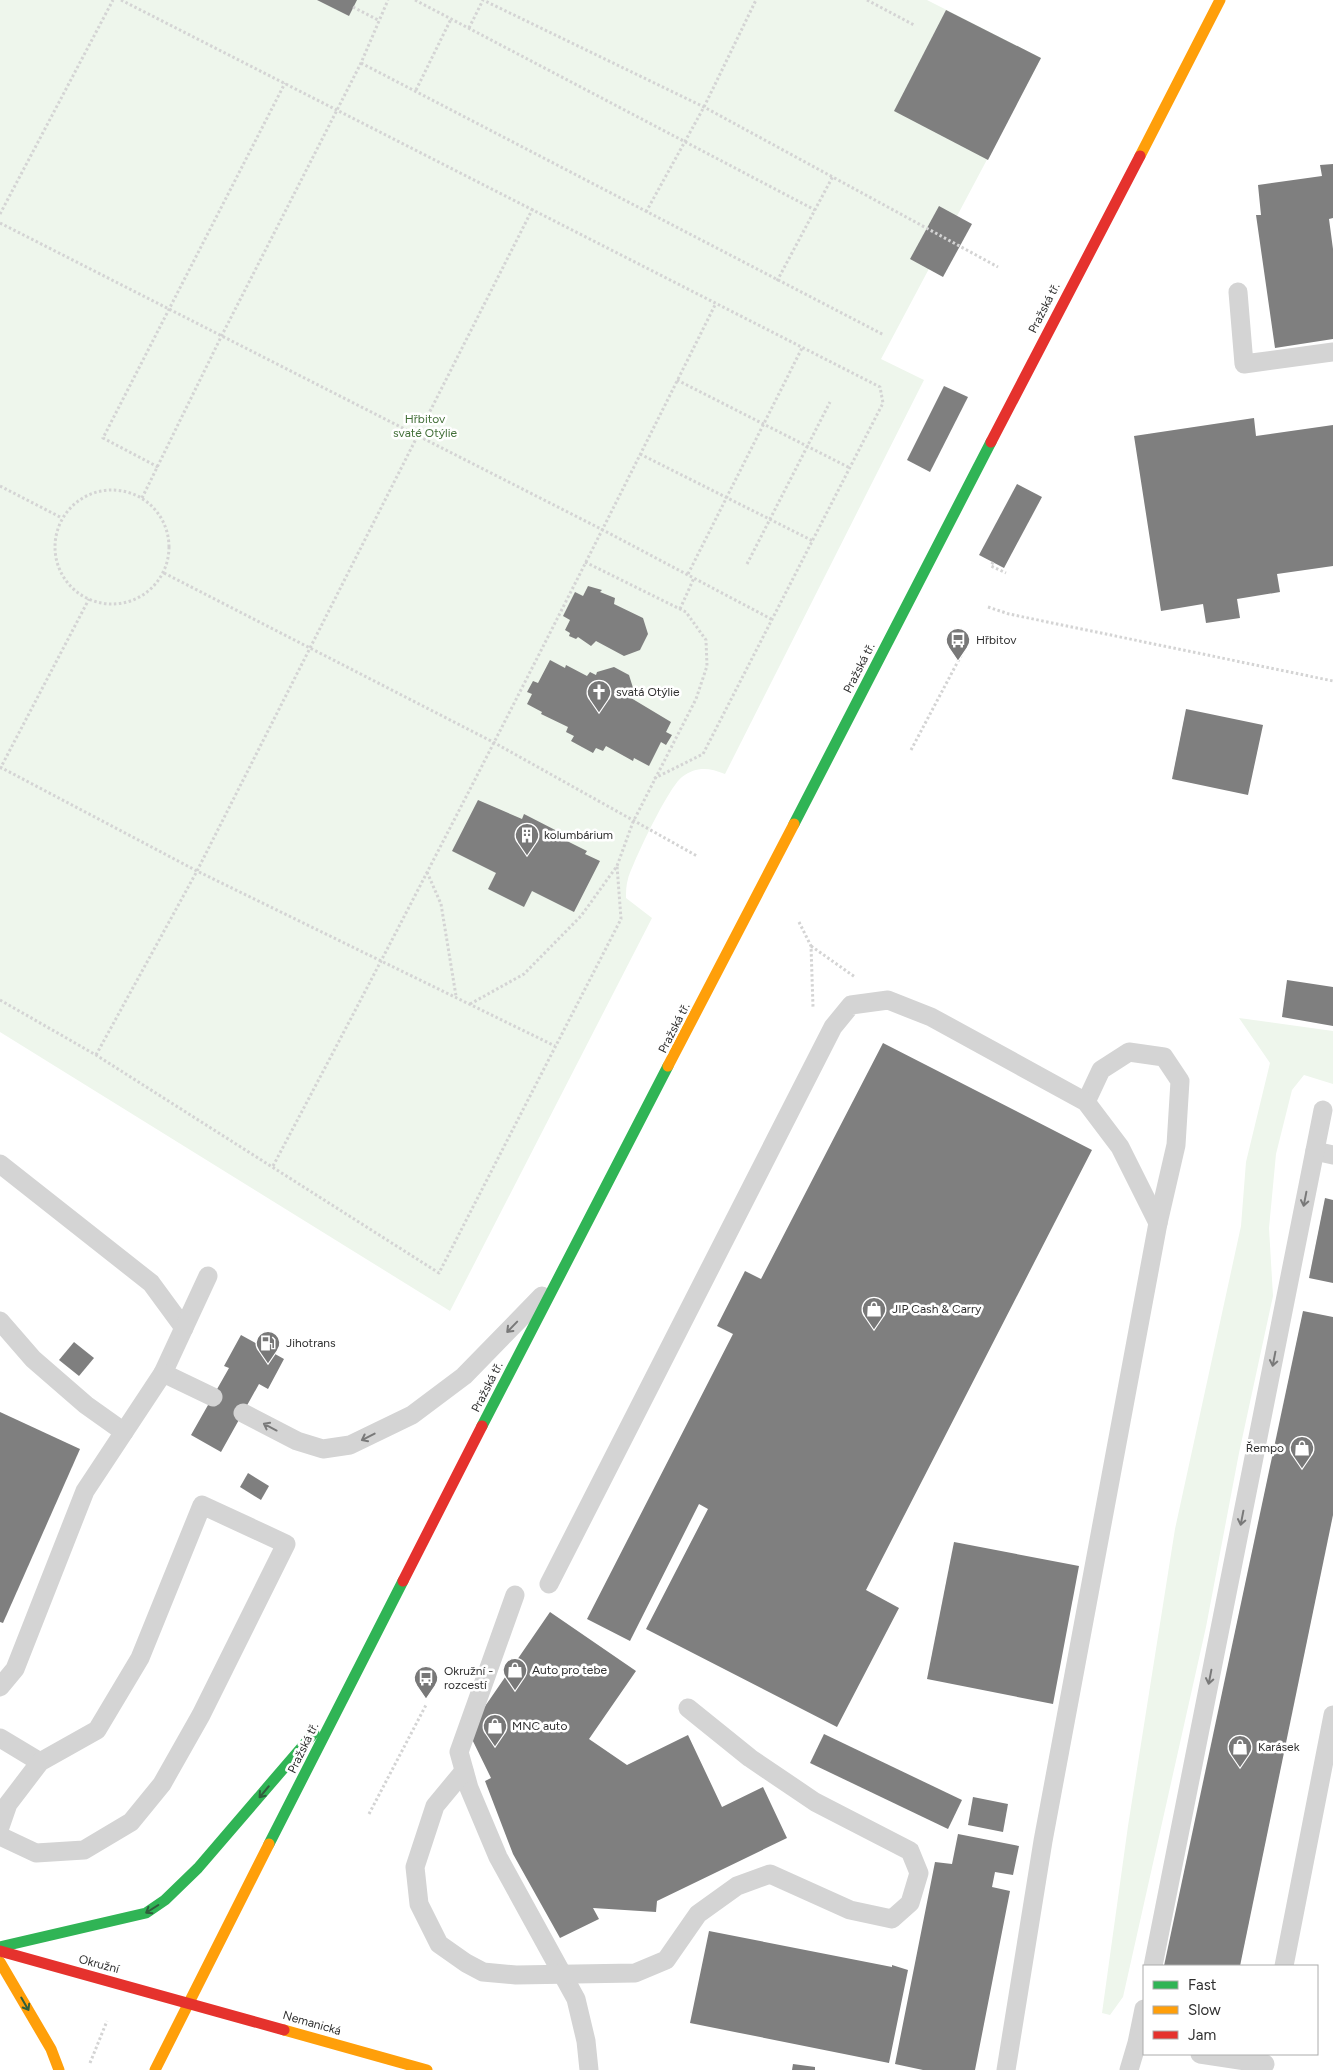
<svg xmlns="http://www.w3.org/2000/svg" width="1333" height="2070" viewBox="0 0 1333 2070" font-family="Figtree,sans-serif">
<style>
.green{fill:#eef6ec}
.building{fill:#7f7f7f}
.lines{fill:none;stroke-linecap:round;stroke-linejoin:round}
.path{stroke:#d4d4d4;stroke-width:3;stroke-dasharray:2.5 2.5;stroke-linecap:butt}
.lane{stroke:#d4d4d4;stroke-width:19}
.fast{stroke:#30b455;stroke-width:11}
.slow{stroke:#ff9f0a;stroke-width:11}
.jam{stroke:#e5322d;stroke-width:11}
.oneway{stroke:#797979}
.oneway2{stroke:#2f5e3c}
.labels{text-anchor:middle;stroke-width:5;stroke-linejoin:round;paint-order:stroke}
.street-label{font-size:12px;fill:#2f2f2f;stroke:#fff}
.park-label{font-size:12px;fill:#426f38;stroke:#fff}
.poi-label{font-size:12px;fill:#2f2f2f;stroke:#fff;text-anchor:start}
</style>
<rect width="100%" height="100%" fill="#fff"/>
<g class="green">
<path d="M0,0H927L1041,58L881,359L924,380L725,774C709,768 697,766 682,777C668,788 634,860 628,879C626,885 626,892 626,898L652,918L450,1311L0,1032Z"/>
<polygon points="1239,1018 1333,1031 1333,1084 1304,1075 1292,1090 1276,1154 1269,1228 1273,1296 1239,1453 1206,1627 1123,1997 1110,2015 1102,2013 1128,1826 1175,1529 1241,1226 1246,1162 1270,1063"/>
</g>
<g class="building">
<polygon points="317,0 357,0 349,16"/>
<polygon points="946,10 1041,58 988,160 894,111"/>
<polygon points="1333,164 1333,218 1329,219 1333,249 1333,339 1275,348 1256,215 1261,215 1258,185 1322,176 1320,165"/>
<polygon points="939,206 972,224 943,277 910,259"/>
<polygon points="944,386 968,397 930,472 907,460"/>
<polygon points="1254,418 1256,436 1333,425 1333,566 1277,574 1280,592 1237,599 1240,618 1206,623 1203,604 1161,611 1134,436"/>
<polygon points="1017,484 1042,497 1004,568 979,555"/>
<polygon points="588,586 602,590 600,592 615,598 614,604 643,618 648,634 640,650 624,656 596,641 591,646 578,637 576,639 569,636 570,633 565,630 570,620 563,616 575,592 583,596"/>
<polygon points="550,660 565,668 566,665 587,676 590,672 596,675 597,672 614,667 629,675 634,691 631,698 671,722 666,732 672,735 666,745 661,742 649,766 634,758 633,761 606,746 603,751 596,748 593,753 571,741 574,736 566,732 568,727 541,714 542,712 527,704 532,694 527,692 533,681 538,683"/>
<polygon points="1186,709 1263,725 1248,795 1172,779"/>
<polygon points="478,800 522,819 524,814 561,833 559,837 587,851 585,854 600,861 574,912 532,891 524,907 488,889 496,873 452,851"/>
<polygon points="1287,980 1333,987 1333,1026 1282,1017"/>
<polygon points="883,1043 1092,1150 866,1590 899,1608 837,1727 646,1629 708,1509 699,1504 630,1641 587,1619 733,1334 717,1326 745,1271 761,1279"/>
<polygon points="1325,1198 1333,1200 1333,1283 1309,1278"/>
<polygon points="1303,1311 1333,1317 1333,1515 1240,1966 1164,1966"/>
<polygon points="241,1335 284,1359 268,1389 259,1384 221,1452 191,1435 229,1368 224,1366"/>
<polygon points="74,1342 94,1358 79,1376 59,1360"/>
<polygon points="0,1412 80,1449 3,1623 0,1622"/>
<polygon points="248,1473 269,1486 261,1500 240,1487"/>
<polygon points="954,1542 1079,1566 1053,1704 927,1679"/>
<polygon points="550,1612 636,1671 589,1739 627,1765 688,1735 722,1807 763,1787 787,1838 657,1901 656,1912 593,1908 599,1919 560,1938 513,1854 485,1781 491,1778 468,1731"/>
<polygon points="824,1734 962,1800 948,1829 810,1763"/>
<polygon points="973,1797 1008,1804 1003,1832 968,1825"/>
<polygon points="958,1834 1019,1846 1013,1875 995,1872 992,1887 1010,1891 975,2070 923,2070 895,2064 935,1862 952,1864"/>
<polygon points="709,1931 892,1967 892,1965 908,1970 889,2063 690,2023"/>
<polygon points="793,2064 815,2067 815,2070 792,2070"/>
</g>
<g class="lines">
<g class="path">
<polyline points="121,0 880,387 883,403 703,754 653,779"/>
<polyline points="415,0 815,210"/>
<polyline points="867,0 914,25"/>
<polyline points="353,7 378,20"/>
<polyline points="469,28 483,0 704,107 998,267"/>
<polyline points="361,63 884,335"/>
<polyline points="416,90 451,19"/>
<polyline points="646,212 704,107 756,0"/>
<polyline points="0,214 113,0"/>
<polyline points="0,223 603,530 773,620"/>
<polyline points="777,281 833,176"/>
<polyline points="677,380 850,468"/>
<polyline points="640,454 813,541"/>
<polyline points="158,467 103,438 285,83"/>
<polyline points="0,486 62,518"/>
<circle cx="112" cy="547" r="57"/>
<polyline points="142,498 222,335 361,63 388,0"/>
<polyline points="993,562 991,566 1006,573"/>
<polyline points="747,564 830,402"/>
<polyline points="164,573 493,742 697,856"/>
<polyline points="688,574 802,348"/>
<polyline points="988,607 1009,614 1333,681"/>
<polyline points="680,609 694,578"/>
<polyline points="911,750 965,648"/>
<polyline points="0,767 197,871 555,1046"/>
<polyline points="0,769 89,599"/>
<polyline points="427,872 441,904 456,996"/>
<polyline points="799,922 811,946 813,1007"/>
<polyline points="811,946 855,977"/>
<polyline points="0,1000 96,1055 439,1273 621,919 617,866"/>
<polyline points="470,1004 524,974 581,916 617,866 633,822 696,699 707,666 706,640 686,612 585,562"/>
<polyline points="96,1055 197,871 533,208"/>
<path d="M273,1166C425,880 572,592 716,303"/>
<polyline points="369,1814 426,1705"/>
<polyline points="90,2063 107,2021"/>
</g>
<g class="lane">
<polyline points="1238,292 1244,364 1333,352"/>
<polyline points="1086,1102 1101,1070 1129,1052 1164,1057 1180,1081 1176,1145 1158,1223"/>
<polyline points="1315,1151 1333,1155"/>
<polyline points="0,1164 151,1283 184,1328"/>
<polyline points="0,1321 33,1359 86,1405 124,1432"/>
<polyline points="163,1373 208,1276"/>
<polyline points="243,1413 297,1441 323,1449 350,1445 412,1415 464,1376 542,1296"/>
<polyline points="549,1584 833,1027 851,1005 888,1000 931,1017 1086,1102 1120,1147 1158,1223 1043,1841 1006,2070"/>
<polyline points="515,1595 459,1752 469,1788 498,1857 576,1999 586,2041 589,2070"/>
<polyline points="0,1687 15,1669 85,1491 163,1373 213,1397"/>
<polyline points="0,1738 40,1762"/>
<polyline points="464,1771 435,1806 415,1867 419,1904 439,1944 466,1963 483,1972 516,1975 635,1973 666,1960 698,1914 737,1886 770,1874 850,1910 892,1919 910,1903 919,1873 910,1851 815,1802 750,1758 688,1708"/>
<polyline points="0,1827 8,1804 40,1762 97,1730 140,1658 202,1505 286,1544 201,1715 162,1784 131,1822 84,1850 36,1853 0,1836"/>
<polyline points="1153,1966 1323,1110"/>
<polyline points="1284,1966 1333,1715"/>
<polyline points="1200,2054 1265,2064"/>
<polyline points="1129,2070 1137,2043 1144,2009"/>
</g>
<g class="fast">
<polyline points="794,824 991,442"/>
<polyline points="482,1426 668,1066"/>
<polyline points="269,1844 403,1581"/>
<polyline points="0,1947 146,1913 165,1900 198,1868 314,1733"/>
</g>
<g class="slow">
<polyline points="1140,156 1220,0"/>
<polyline points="668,1066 794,824"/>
<polyline points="0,1962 51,2049 59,2070"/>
<polyline points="284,2030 427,2070"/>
<polyline points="155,2070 269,1844"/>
</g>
<g class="jam">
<polyline points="991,442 1140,156"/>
<polyline points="403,1581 482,1426"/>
<polyline points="0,1951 284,2030"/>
</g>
</g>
<defs><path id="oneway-shaft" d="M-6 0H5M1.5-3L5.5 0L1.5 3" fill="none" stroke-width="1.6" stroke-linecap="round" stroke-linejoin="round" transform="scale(1.25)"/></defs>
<g class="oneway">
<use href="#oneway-shaft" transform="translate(1305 1199) rotate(101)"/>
<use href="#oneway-shaft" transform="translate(512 1327) rotate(134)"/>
<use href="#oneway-shaft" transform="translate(1274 1359) rotate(101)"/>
<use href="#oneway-shaft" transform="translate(270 1427) rotate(-152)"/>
<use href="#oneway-shaft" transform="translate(368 1437) rotate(153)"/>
<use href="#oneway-shaft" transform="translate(1242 1518) rotate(101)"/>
<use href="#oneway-shaft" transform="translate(1210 1677) rotate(101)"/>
</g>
<g class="oneway2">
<use href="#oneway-shaft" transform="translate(264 1792) rotate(130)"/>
<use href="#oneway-shaft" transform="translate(152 1909) rotate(148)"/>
<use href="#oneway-shaft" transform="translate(25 2004) rotate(60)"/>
</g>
<defs>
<g id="bus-pin" transform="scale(1.25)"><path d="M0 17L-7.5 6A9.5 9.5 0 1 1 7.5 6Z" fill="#787878" stroke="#fff"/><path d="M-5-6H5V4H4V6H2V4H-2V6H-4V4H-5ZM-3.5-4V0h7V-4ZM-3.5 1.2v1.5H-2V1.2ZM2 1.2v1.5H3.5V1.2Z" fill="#fff"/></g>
<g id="church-pin" transform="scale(1.25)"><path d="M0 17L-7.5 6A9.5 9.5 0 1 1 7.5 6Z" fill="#787878" stroke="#fff"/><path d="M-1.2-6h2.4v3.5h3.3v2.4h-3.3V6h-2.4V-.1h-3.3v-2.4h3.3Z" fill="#fff"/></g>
<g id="building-pin" transform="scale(1.25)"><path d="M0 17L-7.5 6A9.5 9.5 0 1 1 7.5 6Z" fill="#787878" stroke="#fff"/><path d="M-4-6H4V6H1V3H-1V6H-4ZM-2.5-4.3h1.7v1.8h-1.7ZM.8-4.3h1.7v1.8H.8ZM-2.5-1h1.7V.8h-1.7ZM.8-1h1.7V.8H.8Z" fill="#fff"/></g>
<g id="shop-pin" transform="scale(1.25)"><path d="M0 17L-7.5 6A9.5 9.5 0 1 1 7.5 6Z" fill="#787878" stroke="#fff"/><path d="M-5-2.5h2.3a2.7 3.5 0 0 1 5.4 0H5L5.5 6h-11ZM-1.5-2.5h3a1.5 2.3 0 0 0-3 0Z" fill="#fff"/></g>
<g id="fuel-pin" transform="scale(1.25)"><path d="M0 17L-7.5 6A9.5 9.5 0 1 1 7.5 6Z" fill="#787878" stroke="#fff"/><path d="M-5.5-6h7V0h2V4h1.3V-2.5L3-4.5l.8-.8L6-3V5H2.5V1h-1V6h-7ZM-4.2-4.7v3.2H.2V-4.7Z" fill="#fff"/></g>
</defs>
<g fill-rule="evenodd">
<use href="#bus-pin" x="958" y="640"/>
<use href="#church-pin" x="599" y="692"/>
<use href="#building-pin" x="527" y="835"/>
<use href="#shop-pin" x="874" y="1309"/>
<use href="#fuel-pin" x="268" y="1343"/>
<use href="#shop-pin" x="1302" y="1448"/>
<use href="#shop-pin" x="515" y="1670"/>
<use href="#bus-pin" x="426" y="1678"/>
<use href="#shop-pin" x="495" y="1726"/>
<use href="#shop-pin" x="1240" y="1747"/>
</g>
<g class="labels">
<g class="street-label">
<text transform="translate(1044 308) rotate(-63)" y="4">Pražská tř.</text>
<text transform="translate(859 668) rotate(-63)" y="4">Pražská tř.</text>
<text transform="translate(674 1028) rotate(-63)" y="4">Pražská tř.</text>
<text transform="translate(487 1387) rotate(-63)" y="4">Pražská tř.</text>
<text transform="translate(303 1748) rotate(-64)" y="4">Pražská tř.</text>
<text transform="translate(99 1964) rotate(15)" y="4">Okružní</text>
<text transform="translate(312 2023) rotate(16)" y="4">Nemanická</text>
</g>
<g class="park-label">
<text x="425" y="423">Hřbitov<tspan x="425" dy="14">svaté Otýlie</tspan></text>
</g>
<g class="poi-label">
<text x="976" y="644">Hřbitov</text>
<text x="616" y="696">svatá Otýlie</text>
<text x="544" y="839">kolumbárium</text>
<text x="892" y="1313">JIP Cash &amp; Carry</text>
<text x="286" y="1347">Jihotrans</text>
<text x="1284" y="1452" text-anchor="end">Řempo</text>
<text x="532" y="1674">Auto pro tebe</text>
<text x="444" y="1675">Okružní -<tspan x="444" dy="14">rozcestí</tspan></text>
<text x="512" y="1730">MNC auto</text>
<text x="1258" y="1751">Karásek</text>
</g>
</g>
<rect x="1143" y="1965" width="175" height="90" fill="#ffffff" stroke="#acacac"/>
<rect x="1153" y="1981" width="25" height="8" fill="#30b455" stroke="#acacac"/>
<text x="1188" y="1990" font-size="15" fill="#2f2f2f">Fast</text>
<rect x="1153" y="2006" width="25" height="8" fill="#ff9f0a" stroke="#acacac"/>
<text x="1188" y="2015" font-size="15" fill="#2f2f2f">Slow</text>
<rect x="1153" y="2031" width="25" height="8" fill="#e5322d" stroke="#acacac"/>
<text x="1188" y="2040" font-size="15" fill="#2f2f2f">Jam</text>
</svg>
